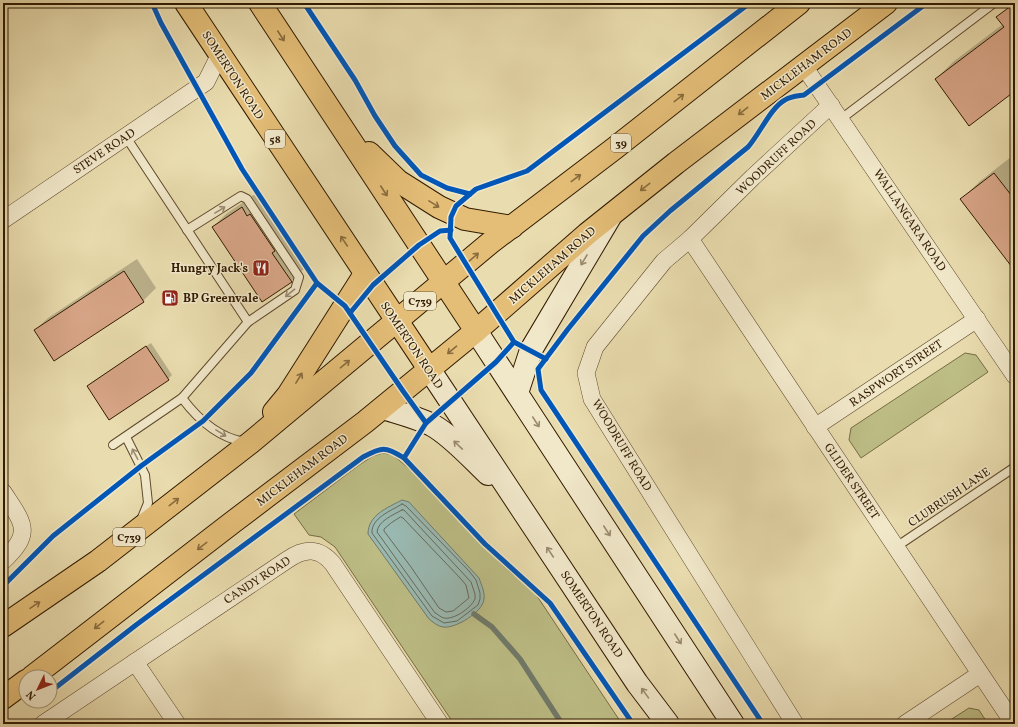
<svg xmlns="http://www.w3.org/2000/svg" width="1018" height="727" viewBox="0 0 1018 727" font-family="Vollkorn,serif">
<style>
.green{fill:#bdbe86;stroke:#776c43}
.water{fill:#9abab3;stroke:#707a6b}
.shadow{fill:#0003}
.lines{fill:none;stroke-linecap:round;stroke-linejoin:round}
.shore{stroke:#666a5a;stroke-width:1}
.stream{stroke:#707a6b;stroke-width:5.5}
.building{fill:#d8a688;stroke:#311a00}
.service-casing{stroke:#5f4a2c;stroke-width:10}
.minor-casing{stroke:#5f4a2c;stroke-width:18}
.secondary-casing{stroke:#311a00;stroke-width:24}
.primary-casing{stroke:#311a00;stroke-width:24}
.service{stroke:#f1e8ca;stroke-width:8}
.minor{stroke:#f1e8ca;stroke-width:17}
.secondary{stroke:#f1e8ca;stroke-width:22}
.primary{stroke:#e4be77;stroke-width:22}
.cycleway-casing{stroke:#f1e8ca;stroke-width:8}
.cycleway{stroke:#0057b8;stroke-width:5}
.oneway{stroke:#8a6c3c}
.oneway2{stroke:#9b8b6f}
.labels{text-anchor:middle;stroke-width:3;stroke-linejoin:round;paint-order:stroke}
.shield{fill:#f1e8ca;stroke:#6b583d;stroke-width:1}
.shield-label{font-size:11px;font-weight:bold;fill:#311a00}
.street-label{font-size:12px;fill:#311a00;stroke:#f1e8ca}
.poi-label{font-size:12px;font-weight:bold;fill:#311a00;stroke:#f1e8ca;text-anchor:end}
</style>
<rect width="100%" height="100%" fill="#e9dcae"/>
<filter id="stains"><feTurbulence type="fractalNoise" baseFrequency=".005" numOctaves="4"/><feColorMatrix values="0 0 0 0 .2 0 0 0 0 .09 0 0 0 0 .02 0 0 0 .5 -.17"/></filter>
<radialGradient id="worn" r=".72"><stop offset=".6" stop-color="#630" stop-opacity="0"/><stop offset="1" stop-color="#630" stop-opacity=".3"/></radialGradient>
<g class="green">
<polygon points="965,353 976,355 988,372 861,458 849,440 851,428"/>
<polygon points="383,453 393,455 419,477 481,544 510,572 533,590 622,724 454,724 335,547 321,537 309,535 294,514 359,465 373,456"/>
<polygon points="969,708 979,710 988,724 944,724"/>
</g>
<path class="water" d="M402,500L409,502L479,578C481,584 485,592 484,599C483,612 455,629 443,627C437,626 433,622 429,619L368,534C368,515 387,508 402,500Z"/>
<g class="shadow">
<polygon points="1012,3 1015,3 1015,89 936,79 953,62 1003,24 998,17"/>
<polygon points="1011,157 1015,162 1015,270 962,199 979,182"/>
<polygon points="255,194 261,203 263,201 287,237 285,240 304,269 291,281 213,227 226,214"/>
<polygon points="137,259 156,288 143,301 35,330 48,318"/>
<polygon points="151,343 172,375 168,379 88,386 92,382"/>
</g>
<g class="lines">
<g class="shore">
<path d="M402,504L406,506L469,571L476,580L480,593V599L478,605L457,621L444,623L432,616L372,533C371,518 391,511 402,504Z"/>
<path d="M402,510H404L471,582L475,594V599C471,608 454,620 444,618C440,617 438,614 435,613L377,532C378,521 393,515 402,510Z"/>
<polygon points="401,517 403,518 461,579 466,585 469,598 453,611 446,612 439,608 411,567 384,531 384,529 391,523"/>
</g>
<polyline class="stream" points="474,614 492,627 520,659 562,724"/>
</g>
<g class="building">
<polygon points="1015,3 1015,91 969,126 935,79 1004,27 996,17"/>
<polygon points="994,173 1015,200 1015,271 960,199"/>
<polygon points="242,207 247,216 250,214 275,251 272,253 292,282 262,302 212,227"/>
<polygon points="124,271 144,302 54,361 34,330"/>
<polygon points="146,346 169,380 109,420 87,386"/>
</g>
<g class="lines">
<g class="service-casing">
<g id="service">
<polyline points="841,119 994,3"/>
<polyline points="187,230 241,196 247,199 299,277 295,290 248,322"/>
<path d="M182,398C197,418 219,438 245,442"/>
<polyline points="126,437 145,475 148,503 141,520"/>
<polyline points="113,445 182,398 248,322 126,137"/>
<polyline points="896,547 1015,467"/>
</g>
</g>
<g class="minor-casing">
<g id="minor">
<polyline points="803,65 1015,376"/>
<polyline points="3,220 206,82 220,54"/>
<polyline points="690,239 1014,724"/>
<polyline points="815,427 977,319"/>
<path d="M3,492C23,523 34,532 3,561"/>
<polyline points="135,662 177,724"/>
<path d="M43,724L287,560C305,548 319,547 333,564L440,724"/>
<polyline points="795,724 592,399 586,373 595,347 664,261 690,239 753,177 831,105"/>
<polyline points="905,724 980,674"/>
</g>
</g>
<g class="secondary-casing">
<g id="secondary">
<polyline points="476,331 733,724"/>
<polyline points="429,369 637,683 668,724"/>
<polyline points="517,393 531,350 610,217"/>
<path d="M383,408C399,413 416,417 432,425C452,436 472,459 488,474"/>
</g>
</g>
<g class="primary-casing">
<g id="primary">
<polyline points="186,3 429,369"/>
<polyline points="260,3 476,331"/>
<polyline points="369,153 398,181 439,207 465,219 512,227"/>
<polyline points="274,412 288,395 365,274"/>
<polyline points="3,626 98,561 250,443 490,243 615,148 799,3"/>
<polyline points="32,677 233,522 365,422 476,331 587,234 676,163 886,3"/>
<polyline points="3,698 26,681"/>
</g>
</g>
<use href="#service" class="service"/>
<use href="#minor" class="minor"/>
<use href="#secondary" class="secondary"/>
<use href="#primary" class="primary"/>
<g class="cycleway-casing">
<g id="cycleway">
<polyline points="152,3 161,23 242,169 317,283"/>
<polyline points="304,3 355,80 375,116 395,146 421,175 447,188 470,194"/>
<polyline points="350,313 373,285 419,245 440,231 451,230"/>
<polyline points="546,359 514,342 496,313 450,238 451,217 456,206 476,189 527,171 750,3"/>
<polyline points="426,423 496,362 514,342"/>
<polyline points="3,586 53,536 141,466 203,421 251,373 317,283 345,306 403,391 426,423 404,458"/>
<path d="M50,692L136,625L363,457C382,447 385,446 404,458L485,544L550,603L633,724"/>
<path d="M763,724L541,390L538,369L568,329L643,236L670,211L748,147C759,135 771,107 785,100C791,96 798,96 804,95L927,3"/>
</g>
</g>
<use href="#cycleway" class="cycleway"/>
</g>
<defs><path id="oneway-shaft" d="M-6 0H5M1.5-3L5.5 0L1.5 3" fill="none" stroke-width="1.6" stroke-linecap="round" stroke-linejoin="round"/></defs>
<g class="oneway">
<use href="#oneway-shaft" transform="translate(281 36) rotate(57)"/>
<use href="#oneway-shaft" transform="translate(679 98) rotate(-38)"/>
<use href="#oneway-shaft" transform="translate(743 111) rotate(142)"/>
<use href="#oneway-shaft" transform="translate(576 178) rotate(-37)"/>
<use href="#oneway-shaft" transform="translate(645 187) rotate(142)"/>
<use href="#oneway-shaft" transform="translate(384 191) rotate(57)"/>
<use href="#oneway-shaft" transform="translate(434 204) rotate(32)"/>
<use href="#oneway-shaft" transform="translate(344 241) rotate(-124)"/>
<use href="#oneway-shaft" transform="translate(474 257) rotate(-41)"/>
<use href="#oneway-shaft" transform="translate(452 350) rotate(140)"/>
<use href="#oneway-shaft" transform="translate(345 364) rotate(-40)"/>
<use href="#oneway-shaft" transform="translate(299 378) rotate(-58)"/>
<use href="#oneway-shaft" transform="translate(174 502) rotate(-38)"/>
<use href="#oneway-shaft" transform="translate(202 546) rotate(142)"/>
<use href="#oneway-shaft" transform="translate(35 605) rotate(-34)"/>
<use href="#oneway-shaft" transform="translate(99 625) rotate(142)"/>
</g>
<g class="oneway2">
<use href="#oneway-shaft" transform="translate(220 210) rotate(-32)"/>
<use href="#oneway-shaft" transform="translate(584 260) rotate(121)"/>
<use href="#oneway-shaft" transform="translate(290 293) rotate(141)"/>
<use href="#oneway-shaft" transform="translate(536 422) rotate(57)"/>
<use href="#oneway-shaft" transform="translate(221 433) rotate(32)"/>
<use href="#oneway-shaft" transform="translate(458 445) rotate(-136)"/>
<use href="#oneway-shaft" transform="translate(135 454) rotate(-118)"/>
<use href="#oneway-shaft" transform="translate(607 531) rotate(57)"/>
<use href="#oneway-shaft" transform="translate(550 552) rotate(-124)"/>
<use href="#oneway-shaft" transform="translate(678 639) rotate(57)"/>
<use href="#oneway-shaft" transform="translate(645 693) rotate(-126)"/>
</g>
<defs>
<g id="restaurant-square" transform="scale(0.9)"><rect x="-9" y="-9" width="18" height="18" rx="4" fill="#8f2418" stroke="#f1e8ca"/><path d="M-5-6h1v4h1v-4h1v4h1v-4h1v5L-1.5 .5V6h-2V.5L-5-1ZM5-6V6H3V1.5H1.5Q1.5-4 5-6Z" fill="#fff"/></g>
<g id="fuel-square" transform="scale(0.9)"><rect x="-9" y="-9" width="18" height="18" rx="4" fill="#8f2418" stroke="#f1e8ca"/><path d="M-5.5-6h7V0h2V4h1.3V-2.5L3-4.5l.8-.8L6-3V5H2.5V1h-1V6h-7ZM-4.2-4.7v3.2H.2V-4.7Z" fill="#fff"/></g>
</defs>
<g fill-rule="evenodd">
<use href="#restaurant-square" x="261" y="268"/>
<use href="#fuel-square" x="170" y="298"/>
</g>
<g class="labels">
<g class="shield">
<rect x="265" y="130" width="20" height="18" rx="3"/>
<rect x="611" y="134" width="20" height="18" rx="3"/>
<rect x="404" y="292" width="32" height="18" rx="3"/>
<rect x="113" y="528" width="32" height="18" rx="3"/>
</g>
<g class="shield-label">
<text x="275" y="143">58</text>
<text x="621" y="147">39</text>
<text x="420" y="305">C739</text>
<text x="129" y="541">C739</text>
</g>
<g class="street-label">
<text transform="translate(806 64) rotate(-37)" y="4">MICKLEHAM ROAD</text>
<text transform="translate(233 75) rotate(57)" y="4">SOMERTON ROAD</text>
<text transform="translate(104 151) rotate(-34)" y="4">STEVE ROAD</text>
<text transform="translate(776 157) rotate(-43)" y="4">WOODRUFF ROAD</text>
<text transform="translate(910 220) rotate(56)" y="4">WALLANGARA ROAD</text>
<text transform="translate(552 265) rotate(-41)" y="4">MICKLEHAM ROAD</text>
<text transform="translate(412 345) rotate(56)" y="4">SOMERTON ROAD</text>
<text transform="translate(896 373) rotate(-34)" y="4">RASPWORT STREET</text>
<text transform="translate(622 445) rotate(59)" y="4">WOODRUFF ROAD</text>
<text transform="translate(302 470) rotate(-37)" y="4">MICKLEHAM ROAD</text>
<text transform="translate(852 481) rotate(56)" y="4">GLIDER STREET</text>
<text transform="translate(949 497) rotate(-34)" y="4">CLUBRUSH LANE</text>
<text transform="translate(257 580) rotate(-33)" y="4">CANDY ROAD</text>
<text transform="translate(592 614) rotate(56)" y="4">SOMERTON ROAD</text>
</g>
<g class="poi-label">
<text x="248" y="272">Hungry Jack's</text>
<text x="183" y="302" text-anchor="start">BP Greenvale</text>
</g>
</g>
<rect width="1018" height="727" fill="none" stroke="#e9dcae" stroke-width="16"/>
<rect x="4" y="4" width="1010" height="719" fill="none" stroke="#311a00" stroke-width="2"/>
<rect x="8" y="8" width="1002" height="711" fill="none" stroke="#311a00"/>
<g transform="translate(38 689) rotate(227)"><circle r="19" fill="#f1e8ca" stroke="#a49679"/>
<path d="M0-3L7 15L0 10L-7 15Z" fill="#8f2418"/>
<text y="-6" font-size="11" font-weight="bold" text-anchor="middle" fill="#311a00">N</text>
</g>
<rect width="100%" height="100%" filter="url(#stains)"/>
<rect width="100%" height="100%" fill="url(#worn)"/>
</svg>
